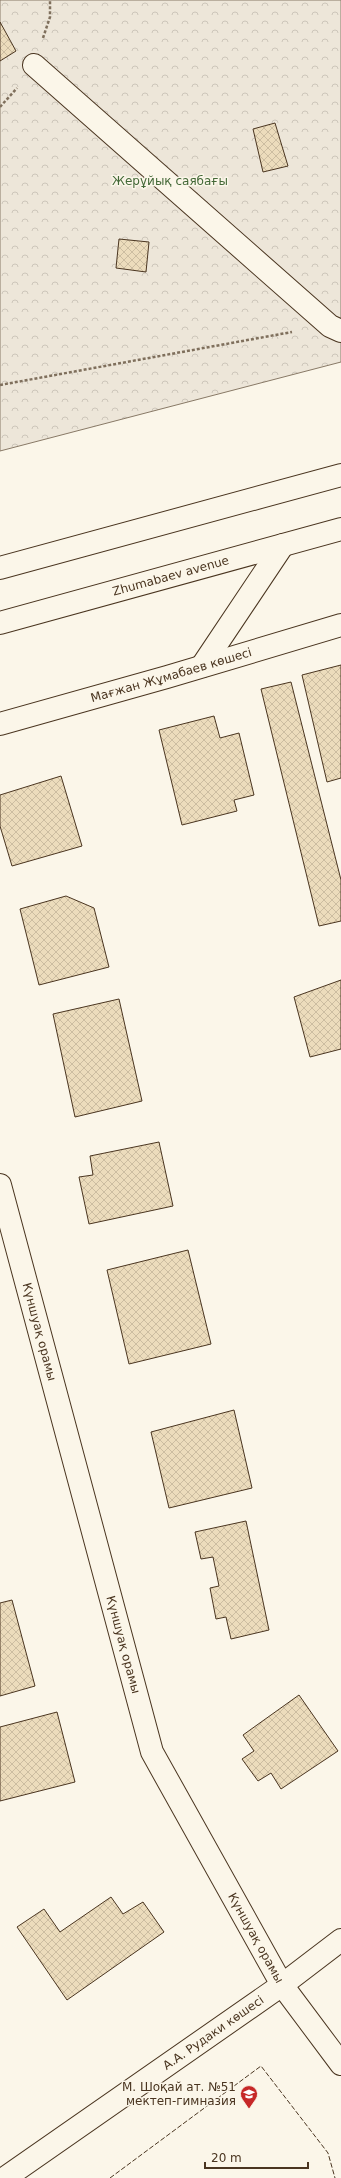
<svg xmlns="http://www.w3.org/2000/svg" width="341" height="2178" viewBox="0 0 341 2178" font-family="'DejaVu Sans',sans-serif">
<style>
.park{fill:url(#park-crowns);stroke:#887966}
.building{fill:url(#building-cross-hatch);stroke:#4a3520}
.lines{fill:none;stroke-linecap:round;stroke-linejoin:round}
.minor-casing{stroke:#4a3520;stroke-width:24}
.major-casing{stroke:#4a3520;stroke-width:24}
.path{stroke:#7f6f5c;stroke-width:2.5;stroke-dasharray:3 2;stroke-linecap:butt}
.minor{stroke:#fbf6e9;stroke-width:22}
.major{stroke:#fbf6e9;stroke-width:22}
.fence{stroke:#4a3520;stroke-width:1;stroke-dasharray:5 2;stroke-linecap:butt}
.labels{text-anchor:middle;stroke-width:3;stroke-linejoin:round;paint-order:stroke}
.park-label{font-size:12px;fill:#436837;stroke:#fbf6e9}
.street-label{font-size:12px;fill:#4a3520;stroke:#fbf6e9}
.poi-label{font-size:12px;fill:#4a3520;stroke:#fbf6e9;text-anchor:end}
</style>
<defs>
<pattern id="park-crowns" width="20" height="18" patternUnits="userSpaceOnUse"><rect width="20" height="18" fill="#ede6d9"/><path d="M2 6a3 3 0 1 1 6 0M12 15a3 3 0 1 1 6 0" fill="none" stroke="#cdc6ba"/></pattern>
<pattern id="building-cross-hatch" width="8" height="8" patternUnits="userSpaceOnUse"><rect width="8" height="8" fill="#ecdcbc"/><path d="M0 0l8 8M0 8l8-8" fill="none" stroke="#ccbda1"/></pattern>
</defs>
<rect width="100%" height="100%" fill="#fbf6e9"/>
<polygon class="park" points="0,0 341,0 341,362 0,451"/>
<g class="building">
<polygon points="0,22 16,51 0,61"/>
<polygon points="275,123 288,166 263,172 253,129"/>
<polygon points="119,239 149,242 146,272 116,268"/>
<polygon points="341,665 341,778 327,782 302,675"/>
<polygon points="291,682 341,880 341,921 319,926 261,689"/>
<polygon points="214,716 220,738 239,733 254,795 234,800 237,811 182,825 159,730"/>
<polygon points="61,776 82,846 12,866 0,826 0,795"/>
<polygon points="66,896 94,908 109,967 39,985 20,909"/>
<polygon points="341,980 341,1049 310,1057 294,997"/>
<polygon points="119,999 142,1101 75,1117 53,1014"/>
<polygon points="159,1142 173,1206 89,1224 79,1177 93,1175 90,1156"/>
<polygon points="188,1250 211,1344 129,1364 107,1270"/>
<polygon points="234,1410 252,1488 169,1508 151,1432"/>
<polygon points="246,1521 269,1630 231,1639 226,1617 216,1619 210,1588 219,1586 213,1557 201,1559 195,1532"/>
<polygon points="12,1600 35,1686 0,1696 0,1603"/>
<polygon points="299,1695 338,1751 281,1789 271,1773 258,1781 242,1759 254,1751 243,1735"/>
<polygon points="57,1712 75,1782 0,1801 0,1727"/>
<polygon points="111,1897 123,1914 143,1902 164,1932 67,2000 17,1927 44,1909 60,1932"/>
</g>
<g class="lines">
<g class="minor-casing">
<g id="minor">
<polyline points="34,65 330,326 341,331"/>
<polyline points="202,666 283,545"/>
<path id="s1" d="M0,724L167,677L341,625"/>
<path id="s2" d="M0,1185L152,1752L282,1985L341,2064"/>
<path id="s3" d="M5,2178L282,1985L341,1940"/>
</g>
</g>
<g class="major-casing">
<g id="major">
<polyline points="0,568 341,475"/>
<path id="s4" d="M0,623L341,529"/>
</g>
</g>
<g class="path">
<polyline points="43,38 50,17 50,0"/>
<polyline points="0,107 17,88"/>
<polyline points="0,385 292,332"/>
</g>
<use href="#minor" class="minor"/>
<use href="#major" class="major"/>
<polyline class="fence" points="110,2178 261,2066 328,2153 335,2178"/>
</g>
<defs>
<g id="school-pin" transform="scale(0.9)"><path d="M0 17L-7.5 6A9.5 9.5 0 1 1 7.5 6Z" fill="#c62828" stroke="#fbf6e9"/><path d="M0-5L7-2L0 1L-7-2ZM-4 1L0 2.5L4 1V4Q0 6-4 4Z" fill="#fff"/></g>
</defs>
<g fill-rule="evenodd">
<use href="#school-pin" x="249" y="2094"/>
</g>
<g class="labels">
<g class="park-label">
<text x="170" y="185">Жерұйық саябағы</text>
</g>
<g class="street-label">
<text dy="4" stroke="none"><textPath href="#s4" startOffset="177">Zhumabaev avenue</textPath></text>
<text dy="4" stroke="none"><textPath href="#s1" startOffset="178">Мағжан Жұмабаев көшесі</textPath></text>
<text dy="4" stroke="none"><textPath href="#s2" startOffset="152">Күншуақ орамы</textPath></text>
<text dy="4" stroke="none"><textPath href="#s2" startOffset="476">Күншуақ орамы</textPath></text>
<text dy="4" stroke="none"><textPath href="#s2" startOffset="800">Күншуақ орамы</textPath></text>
<text dy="4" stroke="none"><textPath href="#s3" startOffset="254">А.А. Рудаки көшесі</textPath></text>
</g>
<g class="poi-label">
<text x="236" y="2091">М. Шоқай ат. №51<tspan x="236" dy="14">мектеп-гимназия</tspan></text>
</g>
</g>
<path d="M205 2162v6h103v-6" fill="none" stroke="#4a3520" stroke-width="2"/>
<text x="211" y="2162" font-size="12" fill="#4a3520" stroke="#fbf6e9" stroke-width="3" paint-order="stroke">20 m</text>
</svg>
